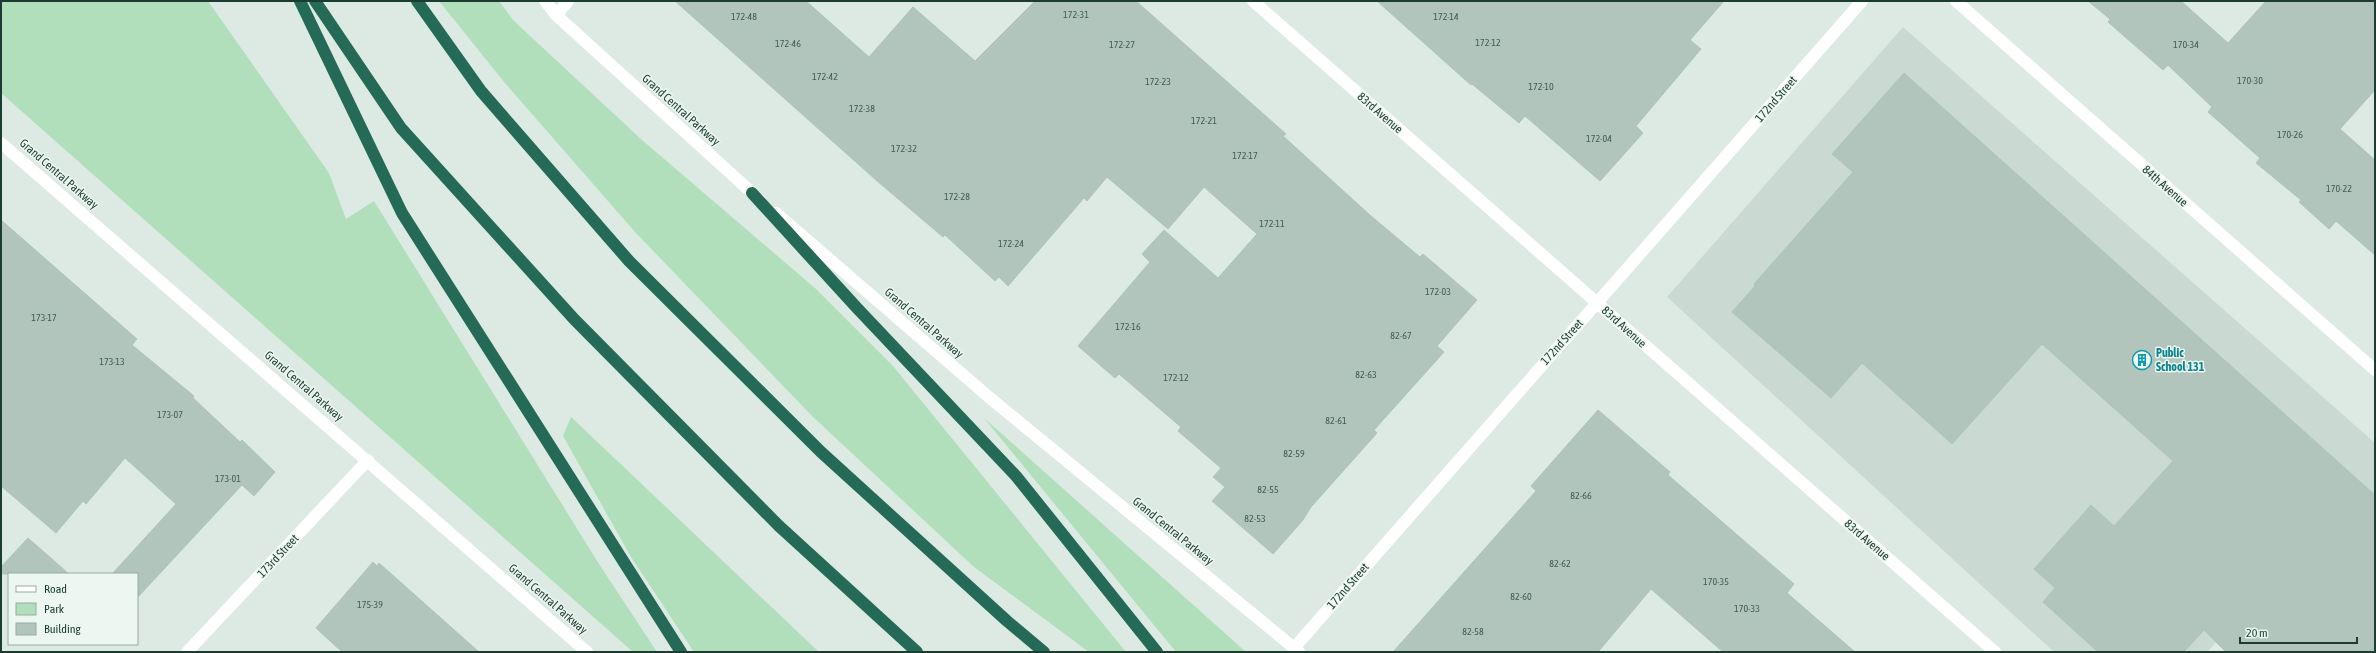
<svg xmlns="http://www.w3.org/2000/svg" width="2376" height="653" viewBox="0 0 2376 653" font-family="'Asap Condensed',sans-serif">
<style>
.built{fill:#cadad2}
.green{fill:#b2dfbb}
.building{fill:#b1c5bc;stroke:#aec4ba}
.lines{fill:none;stroke-linecap:round;stroke-linejoin:round}
.minor{stroke:#fff;stroke-width:12}
.secondary{stroke:#fff;stroke-width:12}
.motorway{stroke:#256a57;stroke-width:12}
.labels{text-anchor:middle;stroke-width:3;stroke-linejoin:round;paint-order:stroke}
.number-label{font-size:10px;fill:#415e54}
.street-label{font-size:12px;fill:#1c3b31;stroke:#ecf7f1}
.culture-label{font-size:12px;font-weight:bold;fill:#0d838f;stroke:#ecf7f1;text-anchor:start}
</style>
<rect width="100%" height="100%" fill="#dceae3"/>
<polygon class="built" points="1903,27 2375,443 2375,516 2267,586 2207,652 2054,652 1667,297"/>
<g class="green">
<polygon points="1,1 208,1 329,173 346,219 374,201 599,564 657,652 633,652 1,93"/>
<polygon points="439,1 499,1 514,21 642,140 816,289 893,366 1126,652 1089,652 974,567 812,416 635,232 504,82"/>
<polygon points="571,417 819,652 694,652 631,557 563,436"/>
<polygon points="984,418 1246,652 1176,652"/>
</g>
<g class="building">
<polygon points="675,1 806,1 869,57 913,7 975,61 1035,1 1136,1 1286,134 1283,136 1371,216 1420,257 1423,254 1477,300 1437,346 1444,352 1374,430 1377,433 1311,507 1303,520 1273,554 1212,501 1225,487 1213,477 1221,468 1178,431 1181,427 1119,374 1115,378 1078,346 1150,262 1142,254 1164,230 1218,278 1257,234 1204,187 1168,229 1107,177 1087,201 1084,198 1008,286 999,277 995,281 945,235 943,237 876,180"/>
<polygon points="1377,1 1724,1 1690,40 1701,49 1636,126 1643,133 1600,181 1525,116 1519,123 1472,84 1471,85"/>
<polygon points="2088,1 2181,1 2228,43 2266,1 2375,1 2375,90 2340,129 2375,160 2375,255 2336,221 2329,229 2299,202 2301,200 2256,163 2260,158 2208,112 2212,107 2168,65 2163,70 2108,22 2110,19"/>
<polygon points="1904,73 2375,495 2375,652 2226,652 2204,630 2184,652 2098,652 2043,602 2055,588 2034,569 2091,505 2114,526 2173,461 2042,344 1952,444 1862,363 1831,398 1732,312 1755,286 1754,284 1853,172 1832,154"/>
<polygon points="1,220 137,339 132,345 194,396 193,398 240,442 242,440 275,472 254,496 242,485 137,598 137,574 112,574 176,504 125,458 86,504 83,501 56,533 1,486"/>
<polygon points="1598,410 1670,472 1668,475 1794,584 1787,593 1855,652 1723,652 1651,589 1598,652 1393,652 1536,491 1531,486"/>
<polygon points="28,538 69,574 1,574 1,567"/>
<polygon points="373,562 377,566 379,563 479,652 342,652 316,628"/>
</g>
<g class="lines">
<g class="minor">
<polyline points="1253,1 1995,652"/>
<polyline points="1956,1 2375,370"/>
<polyline points="556,15 568,1"/>
<polyline points="1294,648 1862,1"/>
<polyline points="187,652 368,460"/>
</g>
<g class="secondary">
<polyline points="545,1 556,15 760,200"/>
<polyline points="1,143 587,652"/>
<polyline points="776,213 990,398 1299,652"/>
</g>
<g class="motorway">
<polyline points="300,1 402,213 681,652"/>
<polyline points="315,1 401,128 574,319 779,526 917,652"/>
<polyline points="417,1 481,91 629,261 821,452 1007,621 1044,652"/>
<polyline points="752,193 857,308 1016,476 1157,652"/>
</g>
</g>
<defs>
<g id="building-ring" transform="scale(1)"><circle r="9.5" fill="#ecf7f1" stroke="#0f9aa8" stroke-width="1.5"/><path d="M-4-6H4V6H1V3H-1V6H-4ZM-2.5-4.3h1.7v1.8h-1.7ZM.8-4.3h1.7v1.8H.8ZM-2.5-1h1.7V.8h-1.7ZM.8-1h1.7V.8H.8Z" fill="#0f9aa8"/></g>
</defs>
<g fill-rule="evenodd">
<use href="#building-ring" x="2142" y="360"/>
</g>
<g class="labels">
<g class="number-label">
<text x="1076" y="18">172-31</text>
<text x="744" y="20">172-48</text>
<text x="1446" y="20">172-14</text>
<text x="1488" y="46">172-12</text>
<text x="788" y="47">172-46</text>
<text x="1122" y="48">172-27</text>
<text x="2186" y="48">170-34</text>
<text x="825" y="80">172-42</text>
<text x="2250" y="84">170-30</text>
<text x="1158" y="85">172-23</text>
<text x="1541" y="90">172-10</text>
<text x="862" y="112">172-38</text>
<text x="1204" y="124">172-21</text>
<text x="2290" y="138">170-26</text>
<text x="1599" y="142">172-04</text>
<text x="904" y="152">172-32</text>
<text x="1245" y="159">172-17</text>
<text x="2339" y="192">170-22</text>
<text x="957" y="200">172-28</text>
<text x="1272" y="227">172-11</text>
<text x="1011" y="247">172-24</text>
<text x="1438" y="295">172-03</text>
<text x="44" y="321">173-17</text>
<text x="1128" y="330">172-16</text>
<text x="1401" y="339">82-67</text>
<text x="112" y="365">173-13</text>
<text x="1366" y="378">82-63</text>
<text x="1176" y="381">172-12</text>
<text x="170" y="418">173-07</text>
<text x="1336" y="424">82-61</text>
<text x="1294" y="457">82-59</text>
<text x="228" y="482">173-01</text>
<text x="1268" y="493">82-55</text>
<text x="1581" y="499">82-66</text>
<text x="1255" y="522">82-53</text>
<text x="1560" y="567">82-62</text>
<text x="1716" y="585">170-35</text>
<text x="1521" y="600">82-60</text>
<text x="370" y="608">175-39</text>
<text x="1747" y="612">170-33</text>
<text x="1473" y="635">82-58</text>
</g>
<g class="street-label">
<text transform="translate(1776 99) rotate(-49)" y="4">172nd Street</text>
<text transform="translate(681 110) rotate(42)" y="4">Grand Central Parkway</text>
<text transform="translate(1380 113) rotate(41)" y="4">83rd Avenue</text>
<text transform="translate(59 174) rotate(41)" y="4">Grand Central Parkway</text>
<text transform="translate(2165 186) rotate(41)" y="4">84th Avenue</text>
<text transform="translate(924 323) rotate(41)" y="4">Grand Central Parkway</text>
<text transform="translate(1624 327) rotate(42)" y="4">83rd Avenue</text>
<text transform="translate(1562 342) rotate(-48)" y="4">172nd Street</text>
<text transform="translate(304 386) rotate(41)" y="4">Grand Central Parkway</text>
<text transform="translate(1173 531) rotate(39)" y="4">Grand Central Parkway</text>
<text transform="translate(1867 540) rotate(41)" y="4">83rd Avenue</text>
<text transform="translate(278 556) rotate(-47)" y="4">173rd Street</text>
<text transform="translate(1348 586) rotate(-49)" y="4">172nd Street</text>
<text transform="translate(548 599) rotate(41)" y="4">Grand Central Parkway</text>
</g>
<g class="culture-label">
<text x="2156" y="357">Public<tspan x="2156" dy="14">School 131</tspan></text>
</g>
</g>
<rect width="2376" height="653" fill="none" stroke="#1c3b31" stroke-width="4"/>
<rect x="8" y="573" width="130" height="72" fill="#ecf7f1" stroke="#99aca4"/>
<rect x="16" y="586" width="20" height="6" fill="#ffffff" stroke="#99aca4"/>
<text x="44" y="593" font-size="12" fill="#1c3b31">Road</text>
<rect x="16" y="603" width="20" height="12" fill="#b2dfbb" stroke="#99aca4"/>
<text x="44" y="613" font-size="12" fill="#1c3b31">Park</text>
<rect x="16" y="623" width="20" height="12" fill="#b1c5bc" stroke="#99aca4"/>
<text x="44" y="633" font-size="12" fill="#1c3b31">Building</text>
<path d="M2240 637v6h117v-6" fill="none" stroke="#1c3b31" stroke-width="2"/>
<text x="2246" y="637" font-size="12" fill="#1c3b31" stroke="#ecf7f1" stroke-width="3" paint-order="stroke">20 m</text>
</svg>
